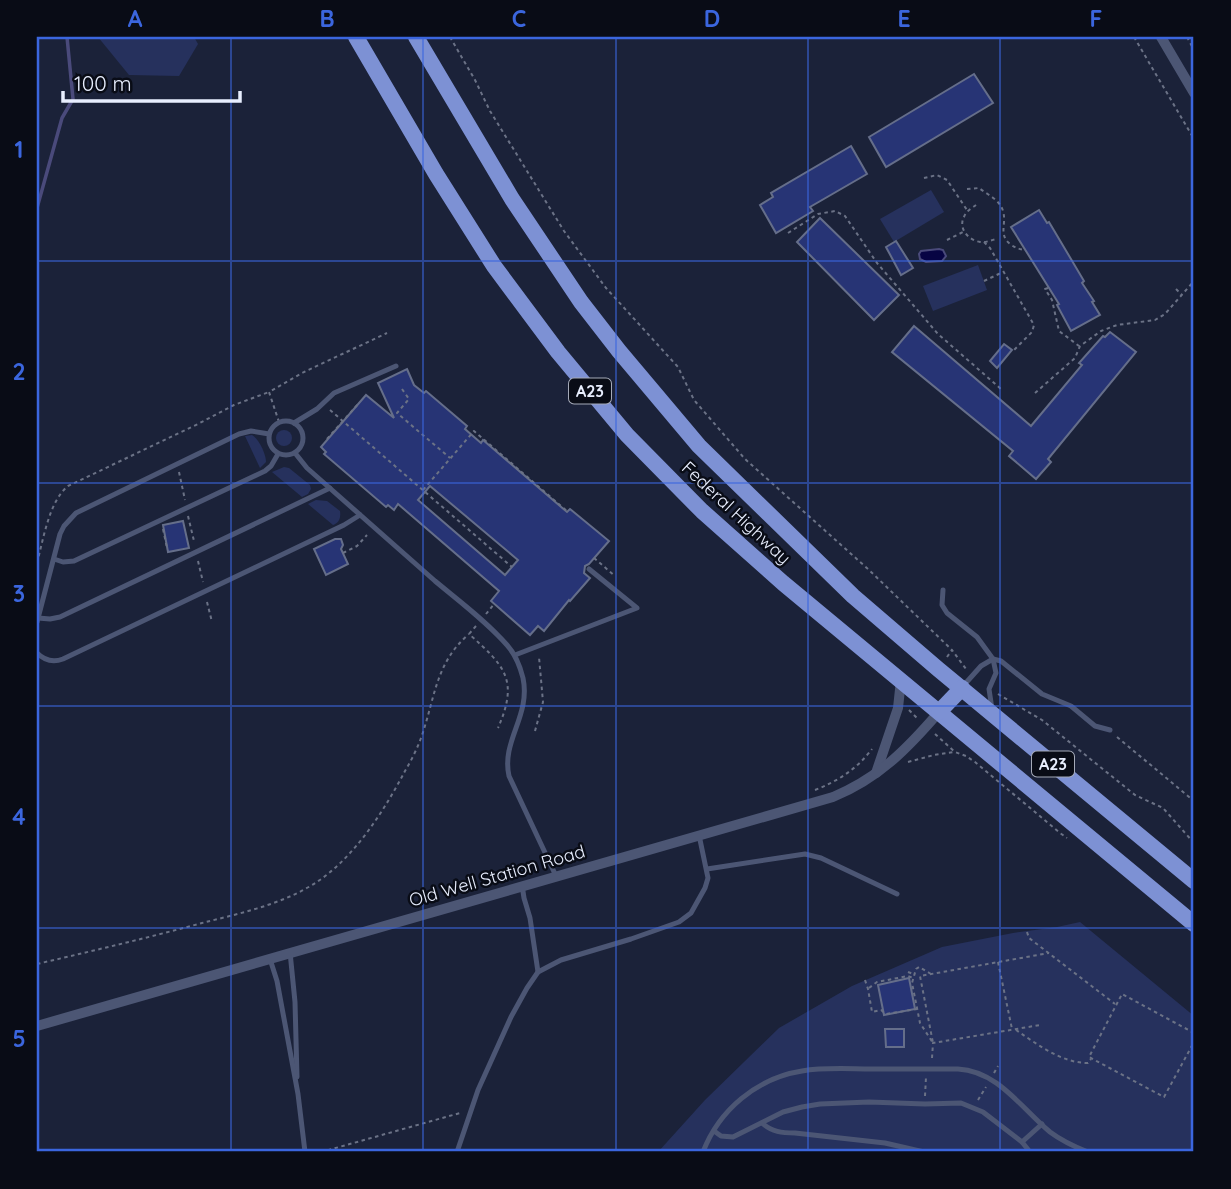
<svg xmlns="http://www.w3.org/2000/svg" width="1231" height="1189" viewBox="0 0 1231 1189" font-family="Quicksand,sans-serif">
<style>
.green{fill:#26315d}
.water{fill:#070443;stroke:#4a4a7b;stroke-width:2}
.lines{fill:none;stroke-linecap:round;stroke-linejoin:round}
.stream{stroke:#4a4a7b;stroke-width:3.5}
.building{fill:#273475;stroke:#656e8a;stroke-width:2;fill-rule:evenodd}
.path{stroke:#6b7286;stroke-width:2;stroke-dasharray:3.5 3.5;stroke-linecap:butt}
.service{stroke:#4c5674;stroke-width:5}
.minor{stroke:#4c5674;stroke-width:10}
.trunk{stroke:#7d91d4;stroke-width:16}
.grid{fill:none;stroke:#3b66de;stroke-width:2;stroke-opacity:0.55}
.labels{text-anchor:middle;stroke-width:5;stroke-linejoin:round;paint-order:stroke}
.shield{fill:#090c16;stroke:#a5aab8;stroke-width:2}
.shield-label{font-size:16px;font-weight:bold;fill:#e8eefe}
.street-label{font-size:18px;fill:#e8eefe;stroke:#090c16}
.neatline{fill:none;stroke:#3b66de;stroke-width:2.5}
.grid-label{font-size:23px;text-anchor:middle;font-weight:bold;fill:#3b66de}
</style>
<rect width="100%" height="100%" fill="#1b2239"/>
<g class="green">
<polygon points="98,37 194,37 198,44 179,76 129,75"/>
<polygon points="931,190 944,212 894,242 880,219"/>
<polygon points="978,265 987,290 933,311 923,286"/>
<circle cx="284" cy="438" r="8"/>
<path d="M252,435C259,439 266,454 266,462L260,468L245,436Z"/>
<polygon points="284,467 289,468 310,485 311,489 308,494 302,497 272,472"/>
<path d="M316,500L327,501L340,511C341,518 339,523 333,525L308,504Z"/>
<polygon points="1080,922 1194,1016 1194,1152 658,1152 705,1100 779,1028 852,986 942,947 1013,933 1057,927"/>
</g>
<polygon class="water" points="939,249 943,250 946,256 942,261 926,262 920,259 919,254 921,251"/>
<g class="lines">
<polyline class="stream" points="37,208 62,118 73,99 67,37"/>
</g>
<g class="building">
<polygon points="974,74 993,103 886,167 869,137"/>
<polygon points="851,146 867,174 810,207 813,211 776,233 760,205 773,197 771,193"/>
<polygon points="1039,210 1047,223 1049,222 1084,281 1082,283 1094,301 1092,302 1100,315 1071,331 1057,305 1059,304 1011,227"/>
<polygon points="820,218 899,295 874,320 797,242"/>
<polygon points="896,241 913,268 901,275 886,247"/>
<polygon points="914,326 1031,426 1082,365 1079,363 1103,336 1105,337 1110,332 1136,352 1048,459 1051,462 1036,479 1009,456 1013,451 892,352"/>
<polygon points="1004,344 1012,350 997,368 990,361"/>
<path d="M407,369L414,385L424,393L426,391L467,426L465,429L481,443L483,440L567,512L570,509L609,541L589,564L585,566L584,573L590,578L570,601L569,600L544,631L538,626L530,635L491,601L499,591L398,504L394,510L388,505L386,507L324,454L326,452L321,447L366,395L394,418L378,383ZM430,486L518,560L505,575L418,500Z"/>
<polygon points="183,521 189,548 168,552 163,525"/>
<polygon points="335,539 341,539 343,545 341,549 348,564 326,575 314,549"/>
<polygon points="909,978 915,1009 884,1015 878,985"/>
<polygon points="885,1029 904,1029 904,1047 886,1047"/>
</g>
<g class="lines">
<g class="path">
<polyline points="450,37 475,80 490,111 564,231 606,288 678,367 694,400 745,459 868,569 952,650"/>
<polyline points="1134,37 1194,139"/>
<polyline points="1187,37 1194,50"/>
<polyline points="924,178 937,175 947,180 967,210"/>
<path d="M967,189L979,188C988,195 1000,200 1003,211C1007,224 998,234 1010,244C1015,248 1019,249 1025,250"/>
<path d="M976,205C972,208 966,211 964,217C958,228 968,240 980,242C985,243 991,240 997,239"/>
<polyline points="788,233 818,214 835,211 845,216 877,263 938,334 1001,389"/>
<polyline points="947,240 963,232"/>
<polyline points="984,242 990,248 1034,325 1032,332 1014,350"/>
<polyline points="984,281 1003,272"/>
<polyline points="1048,288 1045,289 1052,300 1059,331 1079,346"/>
<polyline points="1176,289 1182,295"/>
<polyline points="402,389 409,399 397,413 450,458"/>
<polyline points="1035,393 1075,358 1080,346 1101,331 1117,325 1155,320 1165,314 1194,281"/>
<polyline points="330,410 512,567"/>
<polyline points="279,422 269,392 304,372 387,333"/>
<polyline points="327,439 359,403"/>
<polyline points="179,472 185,500"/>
<polyline points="423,490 474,431 568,512"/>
<polyline points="188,516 194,541"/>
<polyline points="163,529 167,548"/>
<polyline points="343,553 357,546 367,535"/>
<polyline points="594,558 615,576"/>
<polyline points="198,561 203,582"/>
<path d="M37,563C43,541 49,501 68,486L198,424L234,405L269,392"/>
<polyline points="207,602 212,622"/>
<polyline points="486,614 494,604"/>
<path d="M476,626L469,634C505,666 519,680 498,728"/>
<polyline points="947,657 952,650 966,669"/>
<polyline points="998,694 1042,720 1135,795 1163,808 1194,843"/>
<polyline points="909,710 917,718"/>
<polyline points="535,731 543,702 539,657"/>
<polyline points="935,734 955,752 966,756 975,762 1060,833 1067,838"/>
<polyline points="1117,737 1194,801"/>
<polyline points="908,762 934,755 954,752"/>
<path d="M815,790C838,781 857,769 872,749"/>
<polyline points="1027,932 1029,938 1115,1004"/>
<polyline points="998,962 1012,1029"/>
<path d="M37,964C92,951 147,938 202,923C245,912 294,902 329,873C361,847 386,807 405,771C411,761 417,749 421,738C435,699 435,663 469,634"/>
<polyline points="908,972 913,974"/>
<polyline points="931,974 919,967 916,969 912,983 920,1023 933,1043 920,976 1049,953"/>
<polyline points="865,980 868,989 872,1012 881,1010 886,1014 917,1009"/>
<polyline points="869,988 877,982 908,976 913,978"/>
<path d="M1016,1030C1037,1044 1061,1063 1088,1063L1091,1059"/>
<polyline points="1194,1033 1122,994 1089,1057 1164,1097 1194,1042"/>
<polyline points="932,1058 933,1043 1040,1025"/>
<polyline points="994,1073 998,1066"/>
<polyline points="925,1096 926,1077"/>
<polyline points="978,1100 986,1087"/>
<polyline points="314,1152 325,1151 460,1113"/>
</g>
<g class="service">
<circle cx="286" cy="438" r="17"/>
<polyline points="294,423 317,409 334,393 396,366"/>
<path d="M295,453L307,468C349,505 392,543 435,581C459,601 486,621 507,645C515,654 520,666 523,678C531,716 501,741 509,776L556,876"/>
<polyline points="54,559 63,562 74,561 265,471 271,466 278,454"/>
<polyline points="943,590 942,605 947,613 977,637 993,659 996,673 989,689 992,709"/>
<polyline points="38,618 50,619 60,617 330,488"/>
<polyline points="37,622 60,534 64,526 76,513 239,434 251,431 269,434"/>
<path d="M37,653C44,660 52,663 63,659L344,525L360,515"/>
<polyline points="515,655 637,608 589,569"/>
<polyline points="964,685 981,666 993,659 1001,661 1042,694 1071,706 1095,726 1110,730"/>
<polyline points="707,869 805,854 821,858 897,894"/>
<polyline points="290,952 295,1002 297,1077"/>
<polyline points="270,959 277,981 298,1094 305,1152"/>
<polyline points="538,972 561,960 631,939 679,922 691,913 705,888 708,878 699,835"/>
<path d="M762,1123C772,1132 782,1133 795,1133L885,1143L924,1152"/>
<polyline points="714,1131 721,1136 733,1137 783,1112 802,1107 820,1104 869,1102 925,1104 961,1103 983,1112 1022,1142 1030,1152"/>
<polyline points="1022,1142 1042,1124"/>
<polyline points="457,1152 478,1090 511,1017 527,988 538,972 530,918 524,898 522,885"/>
<path d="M703,1152C719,1110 757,1078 802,1071C825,1067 849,1069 872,1069C901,1069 930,1069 958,1069C998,1071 1022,1109 1050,1132C1062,1141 1075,1147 1088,1152"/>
</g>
<g class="minor">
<polyline points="1161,37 1194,93"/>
<polyline points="876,773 898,708 901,680"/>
<path d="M37,1026L833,797C879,778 907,749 939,712"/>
</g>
<g class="trunk">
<polyline points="356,37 436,174 494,266 558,352 627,435 702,511 783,583 1194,924"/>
<polyline points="416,37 512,199 581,302 619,351 699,446 853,596 938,669 1194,881"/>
<polyline points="939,712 962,688"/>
</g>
</g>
<path class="grid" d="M231,37V1152M423,37V1152M616,37V1152M808,37V1152M1000,37V1152M37,261H1194M37,483H1194M37,706H1194M37,928H1194"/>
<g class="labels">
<g class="shield">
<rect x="569" y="378.5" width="42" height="25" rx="5"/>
<rect x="1032" y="751.5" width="42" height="25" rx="5"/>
</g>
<g class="shield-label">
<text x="590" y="397">A23</text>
<text x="1053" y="770">A23</text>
</g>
<g class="street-label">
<text transform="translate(736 513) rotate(43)" y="6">Federal Highway</text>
<text transform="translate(497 876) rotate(-16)" y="6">Old Well Station Road</text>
</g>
</g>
<rect width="1231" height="1189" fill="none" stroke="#090c16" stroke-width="77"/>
<path d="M63 91v10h177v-10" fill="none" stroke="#e8eefe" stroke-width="3.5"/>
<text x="74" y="91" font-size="21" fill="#e8eefe" stroke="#090c16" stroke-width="5" paint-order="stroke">100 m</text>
<rect x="38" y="38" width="1154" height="1112" class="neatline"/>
<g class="grid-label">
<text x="135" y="27">A</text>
<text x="327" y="27">B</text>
<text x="519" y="27">C</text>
<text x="712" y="27">D</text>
<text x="904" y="27">E</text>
<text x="1096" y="27">F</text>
<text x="19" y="158">1</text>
<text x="19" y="380">2</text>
<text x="19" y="602">3</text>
<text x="19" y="825">4</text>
<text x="19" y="1047">5</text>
</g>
</svg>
